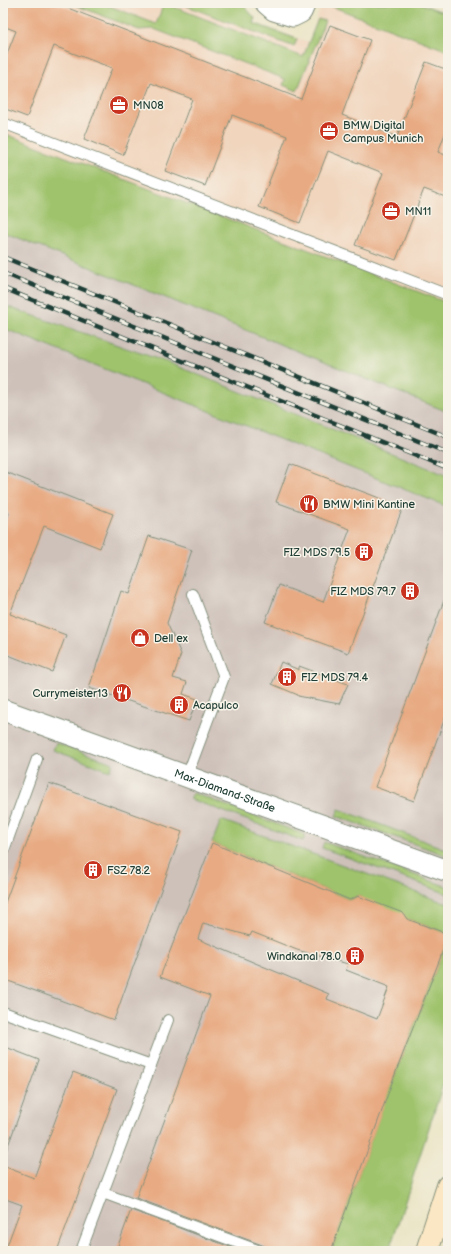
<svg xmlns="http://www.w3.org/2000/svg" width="451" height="1254" viewBox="0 0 451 1254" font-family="'Balsamiq Sans',sans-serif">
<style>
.built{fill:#f1d5bd}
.industrial{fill:#cec1ba}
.green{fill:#9fc36c;stroke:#5f8050}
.building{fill:#e8aa82;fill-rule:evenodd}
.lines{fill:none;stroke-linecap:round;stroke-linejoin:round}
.lane-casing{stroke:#84907c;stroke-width:12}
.street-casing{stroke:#84907c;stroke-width:23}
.secondary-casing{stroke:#84907c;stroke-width:24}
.lane{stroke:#fff;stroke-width:10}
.street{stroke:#fff;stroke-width:21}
.secondary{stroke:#fbe7c3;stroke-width:22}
.rail-casing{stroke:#1f3d34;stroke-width:4.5}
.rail{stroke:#f7f3e8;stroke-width:3;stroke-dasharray:9;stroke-linecap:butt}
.labels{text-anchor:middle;stroke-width:3;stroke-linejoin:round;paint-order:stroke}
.poi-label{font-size:11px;fill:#1f3d34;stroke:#f7f3e8;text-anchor:start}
.street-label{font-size:11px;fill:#1f3d34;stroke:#f7f3e8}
</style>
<rect width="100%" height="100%" fill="#f7f3e8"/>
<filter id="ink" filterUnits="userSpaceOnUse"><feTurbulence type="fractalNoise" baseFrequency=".025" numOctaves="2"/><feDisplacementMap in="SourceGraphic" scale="8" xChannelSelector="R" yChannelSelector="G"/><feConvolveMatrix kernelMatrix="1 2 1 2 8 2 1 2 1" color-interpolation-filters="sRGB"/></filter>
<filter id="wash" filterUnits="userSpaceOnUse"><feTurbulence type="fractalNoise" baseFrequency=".012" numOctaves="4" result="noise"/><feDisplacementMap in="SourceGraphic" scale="16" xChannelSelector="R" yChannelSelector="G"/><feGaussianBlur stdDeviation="0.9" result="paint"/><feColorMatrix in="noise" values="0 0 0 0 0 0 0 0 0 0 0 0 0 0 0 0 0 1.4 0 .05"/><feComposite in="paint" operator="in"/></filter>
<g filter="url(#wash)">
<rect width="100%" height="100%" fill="#eae4c5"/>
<polygon class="built" points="3,3 241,3 255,18 253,23 309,42 322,3 419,3 448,14 448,355 3,195"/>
<g class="industrial">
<polygon points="3,232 448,412 448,476 169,363 3,305"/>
<polygon points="3,328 448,507 448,1055 384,1251 3,1251"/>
</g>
<g class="green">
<polygon points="70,3 102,3 156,24 164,3 303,57 318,19 325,21 297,91 283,85 285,79 154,29 139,30"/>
<polygon points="179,3 241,3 255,18 253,23 297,39 294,47"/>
<polygon points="323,3 419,3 448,14 445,22 448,24 448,51"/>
<polygon points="3,133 448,303 448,412 3,232"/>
<polygon points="3,305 169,363 448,476 448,507 3,328"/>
<polygon points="56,743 113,763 110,771 53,750"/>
<polygon points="193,793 306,835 303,841 190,799"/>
<polygon points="339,809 448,850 448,856 336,816"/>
<polygon points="221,820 448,904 448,934 407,919 358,896 350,900 212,843"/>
<polygon points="324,842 448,887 448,894 322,848"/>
<polygon points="448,938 448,1069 389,1251 331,1251 387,1095"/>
</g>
<g id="blocks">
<g class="building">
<polygon points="3,3 55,3 301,99 330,25 370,40 342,115 397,137 426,62 448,70 448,126 438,152 448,156 448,198 424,189 396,260 355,245 383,173 328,151 300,223 259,207 287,136 232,115 205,186 165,171 192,99 151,83 123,155 84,139 112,68 54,46 27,117 3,108 3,64 16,31 3,26"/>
<polygon points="290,464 403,507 348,653 265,622 279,585 323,602 350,529 276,502"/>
<polygon points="3,471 113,514 100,548 44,526 10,614 66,635 52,672 3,653 3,529 9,513 3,510"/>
<polygon points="149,536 192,550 167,623 181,654 173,678 187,682 183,694 197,699 189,721 89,688 121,591 129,594"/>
<polygon points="446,595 448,595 448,710 414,801 375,787"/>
<polygon points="281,662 299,670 299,666 348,684 339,704 298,696 298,695 272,684"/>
<polygon points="49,783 182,832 114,1020 3,979 3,908"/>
<path d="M212,843L350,900L358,896L403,913L407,919L448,934V938L397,1069L331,1251H266L265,1247L262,1245L136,1198L210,996L160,977ZM203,923L250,936L252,932L297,950L348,964L346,970L389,987L377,1019L327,999L329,994L198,939Z"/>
<polygon points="3,1046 39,1060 5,1154 3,1153"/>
<polygon points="73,1072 117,1089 57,1251 5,1251 22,1205 3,1198 3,1166 34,1178"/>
<polygon points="131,1210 241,1251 116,1251"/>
</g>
</g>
</g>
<g filter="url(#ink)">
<use href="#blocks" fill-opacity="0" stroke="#84907c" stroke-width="1"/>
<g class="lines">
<g class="lane-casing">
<g id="lane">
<polyline points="3,123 448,295"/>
<polyline points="187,776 224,677 193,594"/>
<polyline points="3,853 37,759"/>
<polyline points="3,1012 151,1065"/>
<polyline points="103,1193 260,1251"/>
<polyline points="81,1251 168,1020"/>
</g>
</g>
<g class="street-casing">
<g id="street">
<polyline points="266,3 274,10 293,16 301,12 305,3"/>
<path id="s1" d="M3,710L448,871"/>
</g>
</g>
<g class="secondary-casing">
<polyline id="secondary" points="427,1251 448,1186"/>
</g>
<use href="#lane" class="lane"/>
<use href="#street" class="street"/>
<use href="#secondary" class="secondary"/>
<g class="rail-casing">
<g id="rail">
<polyline points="3,257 448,437"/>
<polyline points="3,273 448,453"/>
<polyline points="3,288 448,469"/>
</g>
</g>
<use href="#rail" class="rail"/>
</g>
</g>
<defs>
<g id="office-disc" transform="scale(1)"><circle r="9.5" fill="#c8321e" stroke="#f7f3e8"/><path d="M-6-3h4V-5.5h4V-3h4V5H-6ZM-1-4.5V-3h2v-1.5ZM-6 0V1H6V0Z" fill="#fff"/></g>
<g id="restaurant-disc" transform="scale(1)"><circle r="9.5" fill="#c8321e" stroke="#f7f3e8"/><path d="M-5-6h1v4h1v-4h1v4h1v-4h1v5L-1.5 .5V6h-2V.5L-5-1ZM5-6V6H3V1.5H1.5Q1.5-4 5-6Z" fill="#fff"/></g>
<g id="building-disc" transform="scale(1)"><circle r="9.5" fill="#c8321e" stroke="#f7f3e8"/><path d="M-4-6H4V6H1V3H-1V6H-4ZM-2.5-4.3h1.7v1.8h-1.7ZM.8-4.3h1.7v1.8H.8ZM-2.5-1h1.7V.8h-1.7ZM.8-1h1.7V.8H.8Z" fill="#fff"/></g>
<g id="shop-disc" transform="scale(1)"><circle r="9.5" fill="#c8321e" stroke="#f7f3e8"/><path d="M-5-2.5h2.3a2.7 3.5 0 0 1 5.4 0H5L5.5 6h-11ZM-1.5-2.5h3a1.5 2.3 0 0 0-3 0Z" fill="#fff"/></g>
</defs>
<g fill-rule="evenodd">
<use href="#office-disc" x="119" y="105"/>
<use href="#office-disc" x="329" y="131"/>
<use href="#office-disc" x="391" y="211"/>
<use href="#restaurant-disc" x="309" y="504"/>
<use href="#building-disc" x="364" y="552"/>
<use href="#building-disc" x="410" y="591"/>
<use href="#shop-disc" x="140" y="638"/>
<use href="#building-disc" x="287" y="677"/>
<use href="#restaurant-disc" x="122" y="693"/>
<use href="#building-disc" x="179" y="705"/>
<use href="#building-disc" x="93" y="870"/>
<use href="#building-disc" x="355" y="956"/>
</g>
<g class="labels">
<g class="poi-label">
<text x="133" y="109">MN08</text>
<text x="343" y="129">BMW Digital<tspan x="343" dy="13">Campus Munich</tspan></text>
<text x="405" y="215">MN11</text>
<text x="323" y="508">BMW Mini Kantine</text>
<text x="350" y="556" text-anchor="end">FIZ MDS 79.5</text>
<text x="396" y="595" text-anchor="end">FIZ MDS 79.7</text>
<text x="154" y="642">Dell ex</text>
<text x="301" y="681">FIZ MDS 79.4</text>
<text x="108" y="697" text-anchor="end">Currymeister13</text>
<text x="193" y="709">Acapulco</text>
<text x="107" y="874">FSZ 78.2</text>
<text x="341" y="960" text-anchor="end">Windkanal 78.0</text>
</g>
<g class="street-label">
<text dy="4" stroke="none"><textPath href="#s1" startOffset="236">Max-Diamand-Straße</textPath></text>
</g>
</g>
<rect width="451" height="1254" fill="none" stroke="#f7f3e8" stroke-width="16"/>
</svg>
